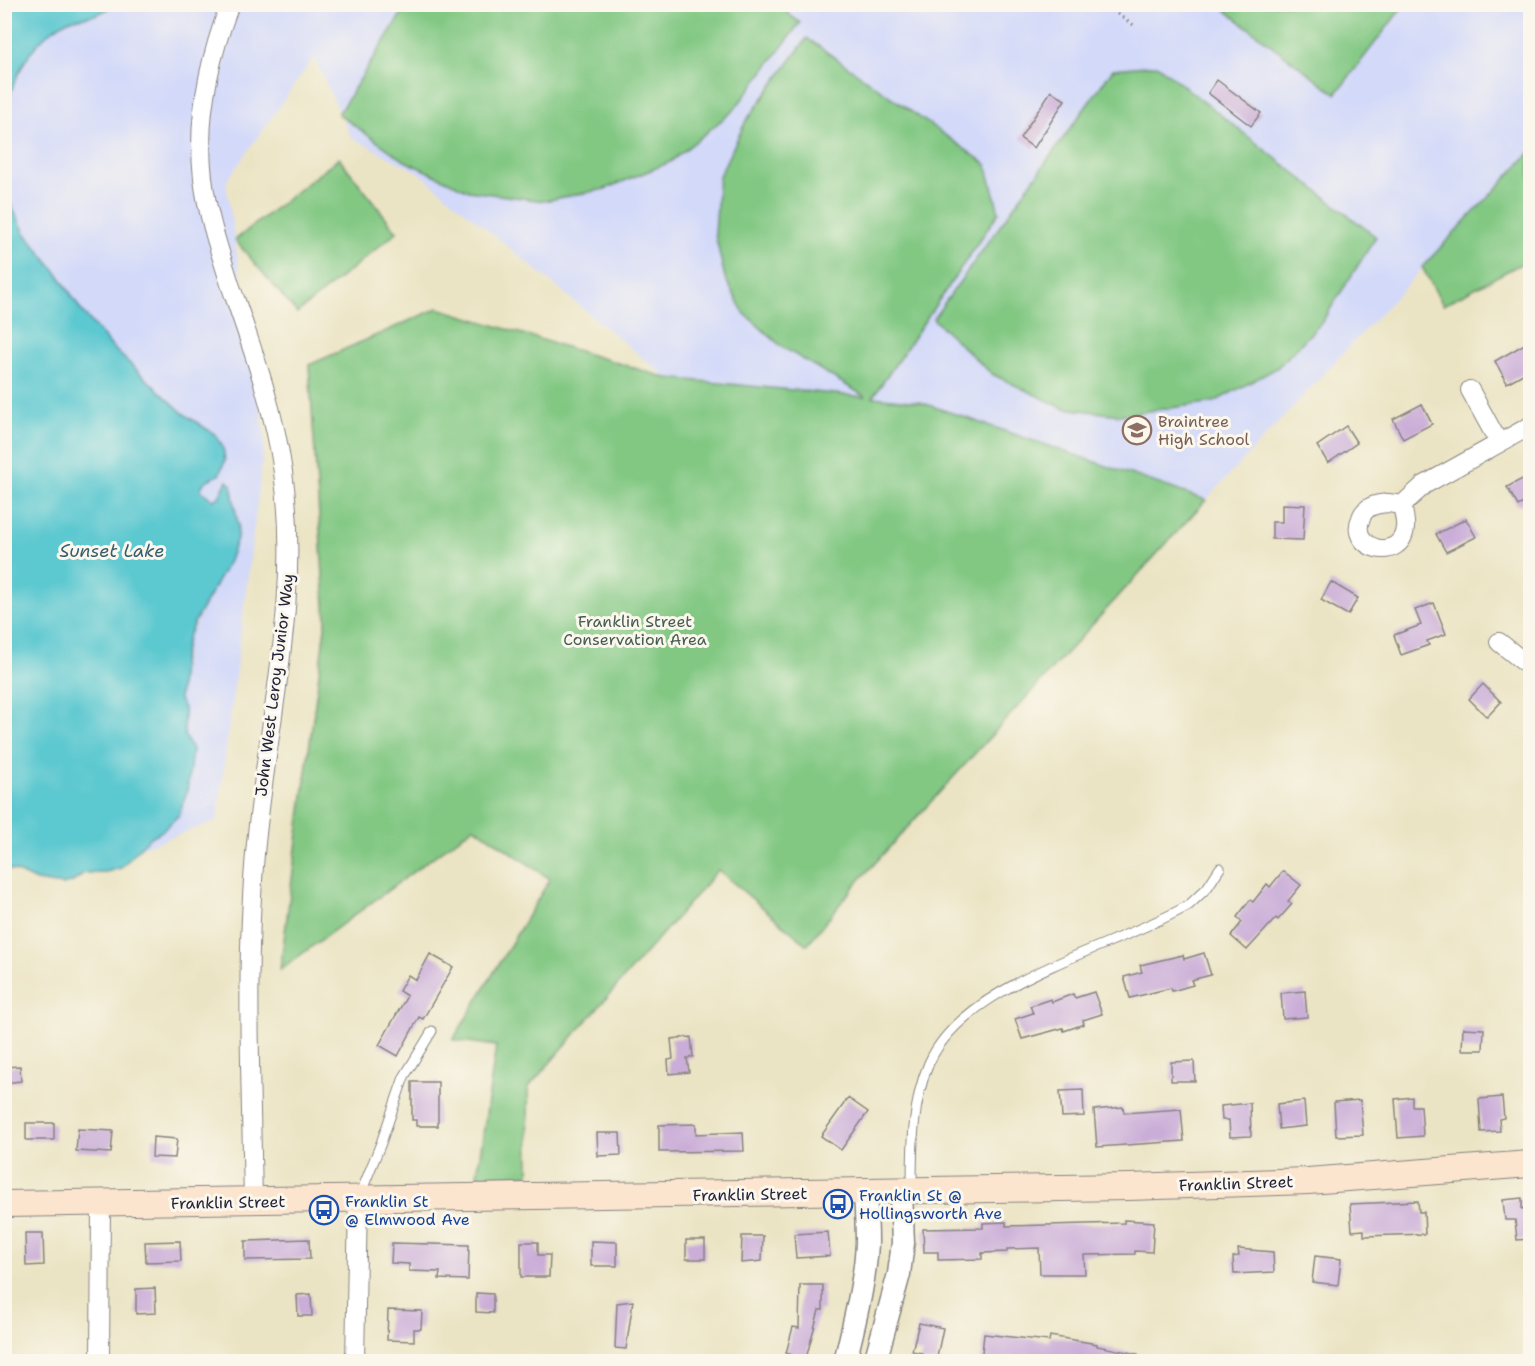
<svg xmlns="http://www.w3.org/2000/svg" width="1535" height="1366" viewBox="0 0 1535 1366" font-family="'Shantell Sans',sans-serif">
<style>
.built{fill:#d3d9f9}
.green{fill:#82c883;stroke:#52755f;stroke-width:1.5}
.water{fill:#5bc8d0;stroke:#3e7586;stroke-width:1.5}
.building{fill:#caadd8}
.lines{fill:none;stroke-linecap:round;stroke-linejoin:round}
.service-casing{stroke:#868380;stroke-width:11}
.minor-casing{stroke:#868380;stroke-width:20}
.tertiary-casing{stroke:#868380;stroke-width:25}
.secondary-casing{stroke:#868380;stroke-width:28}
.path{stroke:#868380;stroke-width:3;stroke-dasharray:1.5 4.5;stroke-linecap:butt}
.service{stroke:#fff;stroke-width:9}
.minor{stroke:#fff;stroke-width:18}
.tertiary{stroke:#fff;stroke-width:22}
.secondary{stroke:#fbe5cf;stroke-width:26}
.labels{text-anchor:middle;stroke-width:6;stroke-linejoin:round;paint-order:stroke}
.education-label{font-size:16px;fill:#785e54;stroke:#fbf7ec;text-anchor:start}
.park-label{font-size:16px;fill:#445c54;stroke:#fbf7ec}
.street-label{font-size:16px;fill:#22223b;stroke:#fbf7ec}
.transit-label{font-size:16px;fill:#164399;stroke:#fbf7ec;text-anchor:start}
.water-label{font-size:18px;font-style:italic;fill:#365c6f;stroke:#fbf7ec}
</style>
<rect width="100%" height="100%" fill="#fbf7ec"/>
<filter id="ink" filterUnits="userSpaceOnUse"><feTurbulence type="fractalNoise" baseFrequency=".0167" numOctaves="2"/><feDisplacementMap in="SourceGraphic" scale="12" xChannelSelector="R" yChannelSelector="G"/><feConvolveMatrix kernelMatrix="1 2 1 2 8 2 1 2 1" color-interpolation-filters="sRGB"/></filter>
<filter id="wash" filterUnits="userSpaceOnUse"><feTurbulence type="fractalNoise" baseFrequency=".008" numOctaves="4" result="noise"/><feDisplacementMap in="SourceGraphic" scale="24" xChannelSelector="R" yChannelSelector="G"/><feGaussianBlur stdDeviation="1.35" result="paint"/><feColorMatrix in="noise" values="0 0 0 0 0 0 0 0 0 0 0 0 0 0 0 0 0 1.4 0 .05"/><feComposite in="paint" operator="in"/></filter>
<g filter="url(#wash)">
<rect width="100%" height="100%" fill="#ebe4c4"/>
<polygon class="built" points="112,5 1530,5 1530,153 1206,500 920,402 667,378 419,173 351,137 314,57 226,182 265,439 217,821 138,849 149,838 162,831 183,808 187,791 192,750 184,734 179,700 182,674 187,639 229,561 238,525 233,502 233,491 224,490 219,497 213,500 201,490 202,485 206,480 216,435 184,414 113,348 81,310 58,274 25,233 5,192 5,112 10,92 21,68 33,48 48,34 67,20 104,13"/>
<g class="green">
<polygon points="776,4 800,23 734,110 670,162 605,189 544,201 469,191 405,161 338,114 407,5"/>
<polygon points="1218,5 1404,5 1336,94"/>
<polygon points="807,38 986,164 999,212 873,397 920,402 1206,500 856,884 807,945 718,870 528,1088 529,1175 477,1176 496,1046 453,1040 550,879 474,827 280,970 326,620 309,365 438,308 667,378 866,397 782,347 744,313 725,278 715,234 719,176 746,121"/>
<polygon points="1157,65 1376,237 1322,322 1277,368 1214,402 1120,415 1063,408 992,374 933,319 1113,69"/>
<polygon points="1530,153 1530,259 1443,305 1422,267"/>
<polygon points="339,158 397,232 297,313 235,240"/>
</g>
<g class="water">
<path d="M5,4H112V5C100,17 86,16 70,20C64,21 59,26 54,29C27,48 13,80 5,112Z"/>
<path d="M5,192L25,233L58,274L81,310L113,348L184,414L216,435L223,447L225,461L219,475C211,479 202,480 201,490L213,500L219,497L227,481L231,484L238,525L237,538L229,561L194,623L187,639L182,663L179,700L184,708V734L192,750L187,791L179,815L162,831L149,838L121,868L106,872L84,873L73,882L63,885L36,881L15,871L5,869Z"/>
</g>
<g id="blocks">
<g class="building">
<polygon points="1217,80 1261,113 1251,126 1208,93"/>
<polygon points="1051,91 1065,100 1034,148 1020,138"/>
<polygon points="1530,341 1530,370 1507,383 1495,361"/>
<polygon points="1422,404 1432,424 1403,439 1393,419"/>
<polygon points="1346,426 1357,443 1328,463 1317,446"/>
<polygon points="1530,475 1530,499 1518,506 1507,487"/>
<polygon points="1282,504 1305,505 1303,540 1272,539 1272,522 1282,522"/>
<polygon points="1466,519 1476,537 1446,552 1436,534"/>
<polygon points="1331,582 1358,598 1348,615 1321,600"/>
<polygon points="1434,603 1446,634 1427,641 1429,645 1401,655 1394,635 1421,625 1415,610"/>
<polygon points="1483,684 1501,702 1487,717 1469,699"/>
<polygon points="1283,871 1301,885 1288,901 1292,904 1278,920 1276,918 1247,950 1231,936 1242,922 1237,917 1250,900 1253,902 1267,884 1270,887"/>
<polygon points="1204,953 1211,975 1191,980 1193,985 1172,991 1171,988 1130,998 1124,977 1142,972 1140,965 1183,955 1184,959"/>
<polygon points="430,954 453,967 423,1019 419,1017 398,1056 379,1045 407,996 399,991 408,975 416,980"/>
<polygon points="1305,991 1307,1017 1283,1019 1281,993"/>
<polygon points="1094,992 1102,1014 1083,1020 1084,1024 1064,1031 1063,1028 1022,1039 1015,1019 1033,1013 1030,1006 1051,999 1052,1002 1073,994 1075,998"/>
<polygon points="1463,1028 1484,1029 1483,1050 1462,1050"/>
<polygon points="691,1037 693,1057 687,1058 689,1072 669,1074 668,1060 673,1059 671,1039"/>
<polygon points="1194,1061 1195,1081 1171,1081 1171,1062"/>
<polygon points="20,1066 21,1081 4,1083 4,1067"/>
<polygon points="412,1082 438,1082 438,1126 416,1126 416,1120 412,1120"/>
<polygon points="1083,1090 1084,1116 1062,1117 1060,1091"/>
<polygon points="1412,1097 1412,1106 1421,1106 1423,1136 1398,1138 1395,1099"/>
<polygon points="1502,1097 1504,1118 1499,1119 1500,1131 1481,1132 1479,1099"/>
<polygon points="848,1098 868,1112 841,1150 821,1136"/>
<polygon points="1360,1100 1363,1135 1336,1136 1334,1102"/>
<polygon points="1304,1101 1306,1126 1279,1129 1277,1104"/>
<polygon points="1250,1103 1251,1136 1230,1137 1229,1120 1222,1120 1221,1106"/>
<polygon points="1123,1107 1124,1113 1181,1109 1184,1141 1097,1147 1094,1110"/>
<rect x="26" y="1123" width="28" height="17"/>
<polygon points="696,1124 696,1134 743,1132 744,1151 659,1152 659,1125"/>
<polygon points="78,1129 113,1131 111,1153 76,1151"/>
<polygon points="597,1133 620,1133 621,1155 598,1156"/>
<polygon points="153,1137 177,1139 175,1158 152,1157"/>
<polygon points="1522,1198 1522,1209 1529,1208 1530,1239 1517,1240 1515,1220 1505,1220 1503,1200"/>
<polygon points="1418,1201 1419,1212 1424,1212 1425,1234 1364,1236 1364,1230 1352,1231 1350,1204"/>
<polygon points="1124,1220 1154,1222 1152,1252 1135,1251 1135,1254 1084,1255 1085,1274 1040,1274 1039,1248 1007,1249 1007,1252 982,1253 982,1259 938,1260 938,1252 924,1252 923,1229 983,1228 983,1223 1006,1222 1006,1226 1124,1223"/>
<polygon points="828,1232 830,1256 796,1258 794,1234"/>
<polygon points="25,1233 43,1233 44,1265 26,1266"/>
<polygon points="742,1236 763,1236 762,1261 741,1263"/>
<polygon points="309,1239 310,1259 245,1260 245,1241"/>
<rect x="686" y="1240" width="19" height="19"/>
<polygon points="180,1241 181,1261 146,1262 145,1242"/>
<polygon points="591,1241 617,1242 617,1266 591,1266"/>
<polygon points="521,1242 538,1242 538,1255 550,1255 549,1277 521,1277"/>
<polygon points="392,1243 469,1245 468,1280 439,1279 440,1272 409,1271 409,1264 391,1263"/>
<polygon points="1238,1249 1273,1252 1274,1272 1234,1274 1233,1257 1239,1256"/>
<polygon points="1315,1256 1341,1259 1338,1285 1312,1282"/>
<polygon points="800,1285 823,1285 823,1310 819,1310 805,1362 798,1362 798,1357 786,1353 793,1327 799,1328"/>
<polygon points="155,1288 156,1313 136,1314 136,1289"/>
<polygon points="476,1293 493,1294 493,1313 476,1312"/>
<polygon points="311,1294 312,1316 298,1316 297,1295"/>
<polygon points="633,1301 626,1349 615,1348 617,1303"/>
<polygon points="388,1310 422,1311 421,1329 414,1329 414,1341 387,1340"/>
<polygon points="919,1323 943,1328 936,1362 920,1362 922,1353 912,1351"/>
<polygon points="984,1334 1049,1341 1050,1336 1097,1344 1097,1346 1138,1354 1137,1362 981,1362"/>
</g>
</g>
</g>
<g filter="url(#ink)">
<use href="#blocks" fill-opacity="0" stroke="#868380" stroke-width="1.5"/>
<g class="lines">
<g class="service-casing">
<g id="service">
<path d="M912,1189C912,1148 912,1102 929,1063C966,980 1116,948 1189,905L1207,888L1220,868"/>
<polyline points="360,1195 381,1143 404,1077 432,1031"/>
</g>
</g>
<g class="minor-casing">
<g id="minor">
<path d="M230,4C209,59 196,119 203,178C207,214 219,249 230,284C251,345 274,407 283,472C302,600 266,726 255,854C245,969 251,1086 253,1201"/>
<polyline points="1470,390 1499,443"/>
<path d="M1388,503L1402,505C1403,512 1406,520 1405,528C1401,564 1347,549 1361,518C1365,506 1376,504 1388,503Z"/>
<polyline points="1402,505 1424,485 1530,426"/>
<polyline points="1499,642 1530,667"/>
<polyline points="100,1362 101,1203"/>
<polyline points="355,1362 358,1200"/>
</g>
</g>
<g class="tertiary-casing">
<g id="tertiary">
<path d="M845,1362C854,1323 865,1283 867,1243C867,1226 866,1209 865,1192"/>
<polyline points="875,1362 899,1274 903,1243 901,1191"/>
</g>
</g>
<g class="secondary-casing">
<polyline id="secondary" points="4,1204 1129,1187 1308,1181 1530,1164"/>
</g>
<polyline class="path" points="1102,4 1135,26"/>
<use href="#service" class="service"/>
<use href="#minor" class="minor"/>
<use href="#tertiary" class="tertiary"/>
<use href="#secondary" class="secondary"/>
</g>
</g>
<defs>
<g id="school-ring" transform="scale(1.5)"><circle r="9.5" fill="#fbf7ec" stroke="#8d6e63" stroke-width="1.5"/><path d="M0-5L7-2L0 1L-7-2ZM-4 1L0 2.5L4 1V4Q0 6-4 4Z" fill="#8d6e63"/></g>
<g id="bus-ring" transform="scale(1.5)"><circle r="9.5" fill="#fbf7ec" stroke="#1a4fb4" stroke-width="1.5"/><path d="M-5-6H5V4H4V6H2V4H-2V6H-4V4H-5ZM-3.5-4V0h7V-4ZM-3.5 1.2v1.5H-2V1.2ZM2 1.2v1.5H3.5V1.2Z" fill="#1a4fb4"/></g>
</defs>
<g fill-rule="evenodd">
<use href="#school-ring" x="1137" y="430"/>
<use href="#bus-ring" x="838" y="1204"/>
<use href="#bus-ring" x="324" y="1210"/>
</g>
<g class="labels">
<g class="education-label">
<text x="1158" y="427">Braintree<tspan x="1158" dy="18">High School</tspan></text>
</g>
<g class="park-label">
<text x="635" y="627">Franklin Street<tspan x="635" dy="18">Conservation Area</tspan></text>
</g>
<g class="street-label">
<text transform="translate(274 685) rotate(-83)" y="6">John West Leroy Junior Way</text>
<text transform="translate(1236 1183) rotate(-2)" y="6">Franklin Street</text>
<text transform="translate(750 1194) rotate(-1)" y="6">Franklin Street</text>
<text transform="translate(228 1202) rotate(-1)" y="6">Franklin Street</text>
</g>
<g class="transit-label">
<text x="859" y="1201">Franklin St @<tspan x="859" dy="18">Hollingsworth Ave</tspan></text>
<text x="345" y="1207">Franklin St<tspan x="345" dy="18">@ Elmwood Ave</tspan></text>
</g>
<g class="water-label">
<text x="112" y="557">Sunset Lake</text>
</g>
</g>
<rect width="1535" height="1366" fill="none" stroke="#fbf7ec" stroke-width="24"/>
</svg>
